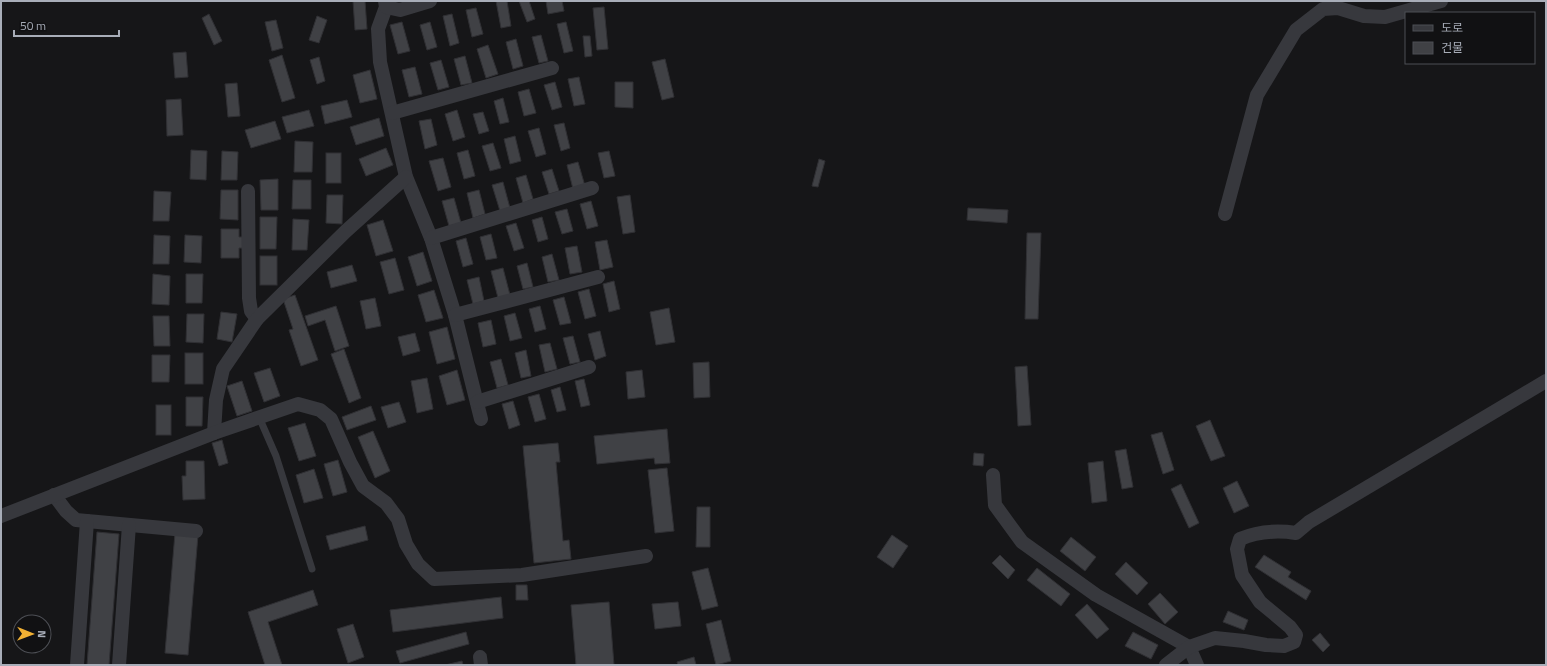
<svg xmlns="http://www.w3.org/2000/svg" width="1547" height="666" viewBox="0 0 1547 666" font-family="'Titillium Web','Noto Sans KR',sans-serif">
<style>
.building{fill:#404145;stroke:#303034}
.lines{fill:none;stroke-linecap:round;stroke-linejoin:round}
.lane{stroke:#37383d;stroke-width:7}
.street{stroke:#37383d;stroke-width:14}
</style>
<rect width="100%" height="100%" fill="#161618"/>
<g class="building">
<polygon points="353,1 365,1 367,29 355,30"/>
<polygon points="496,1 507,1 511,26 501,28"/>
<polygon points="519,1 529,1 535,19 527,22"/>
<polygon points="546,1 562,1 564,11 548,14"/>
<polygon points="604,7 608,49 597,50 593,8"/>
<polygon points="476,8 483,34 472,37 466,10"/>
<polygon points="209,14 222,41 214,45 202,18"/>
<polygon points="452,14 459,43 450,46 443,16"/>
<polygon points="317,16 327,20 319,43 309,40"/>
<polygon points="276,20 283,48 272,51 265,22"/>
<polygon points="402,22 410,51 398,54 390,25"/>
<polygon points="430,22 437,47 427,50 420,25"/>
<polygon points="566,22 573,51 564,53 557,24"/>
<polygon points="541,35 548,61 539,63 532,37"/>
<polygon points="583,36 590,36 592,56 585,57"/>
<polygon points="516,39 523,66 513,69 506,42"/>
<polygon points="488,45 498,74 486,78 477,49"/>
<polygon points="186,52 188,77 175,78 173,53"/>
<polygon points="282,55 295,98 282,102 269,60"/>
<polygon points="465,56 472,83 461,85 454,59"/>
<polygon points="319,57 325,81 317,84 310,60"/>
<polygon points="665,59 674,97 662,100 652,62"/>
<polygon points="441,60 449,87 438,90 430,63"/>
<polygon points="415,67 422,94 409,97 402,70"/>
<polygon points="370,70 377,99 360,103 353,75"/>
<polygon points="579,77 585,104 574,106 568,79"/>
<polygon points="555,82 562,107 552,110 544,85"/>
<polygon points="615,82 633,82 633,108 615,107"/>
<polygon points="237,83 240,116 228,117 225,84"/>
<polygon points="529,89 536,113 524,116 518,92"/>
<polygon points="503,98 509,122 500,124 494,101"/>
<polygon points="181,99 183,135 167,136 166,100"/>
<polygon points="347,100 352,117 325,124 321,106"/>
<polygon points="309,110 314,126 287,133 282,117"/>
<polygon points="457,110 465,137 453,141 445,114"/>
<polygon points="483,112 489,131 479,134 473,114"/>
<polygon points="379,118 384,136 356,145 350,127"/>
<polygon points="431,119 437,145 425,149 419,121"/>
<polygon points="275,121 281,139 251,148 245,130"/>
<polygon points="564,123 570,148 561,151 554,125"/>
<polygon points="539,128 546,154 536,157 528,131"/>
<polygon points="515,136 521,161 510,164 504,139"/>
<polygon points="295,141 313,142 312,172 294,172"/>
<polygon points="493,143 501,168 490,171 482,146"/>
<polygon points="386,148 393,165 366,176 359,159"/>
<polygon points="191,150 207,151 206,180 190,179"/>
<polygon points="468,150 475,176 464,179 457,153"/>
<polygon points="222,151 238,152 237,180 221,180"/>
<polygon points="609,151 615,176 604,178 598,153"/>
<rect x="326" y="153" width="15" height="30"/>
<polygon points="443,158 451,187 438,191 429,161"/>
<polygon points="819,159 825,161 818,187 812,186"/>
<polygon points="578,162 585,186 573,189 567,165"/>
<polygon points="552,169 559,191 549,194 542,172"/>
<polygon points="526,175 533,199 523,203 516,178"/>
<polygon points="278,179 278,210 261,210 260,180"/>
<polygon points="293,180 311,180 311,209 292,209"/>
<polygon points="503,182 510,208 500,211 492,185"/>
<polygon points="221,190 238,190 238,220 220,219"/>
<polygon points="479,190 485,214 473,218 467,193"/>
<polygon points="154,191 171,192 169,221 153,221"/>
<polygon points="327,195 343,195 342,224 326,223"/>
<polygon points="630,195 635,232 623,234 617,197"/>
<polygon points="454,198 461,223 449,226 442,201"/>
<polygon points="591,201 598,226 587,229 580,204"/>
<polygon points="968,208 1008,210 1007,223 967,220"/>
<polygon points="567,209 573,231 562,234 555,212"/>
<polygon points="260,217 277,217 276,249 260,249"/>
<polygon points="542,217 548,239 538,242 532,220"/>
<polygon points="293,219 309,220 307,250 292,250"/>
<polygon points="383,220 393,251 376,256 367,225"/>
<polygon points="516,223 524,248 514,251 506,226"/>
<polygon points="221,229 239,229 239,237 244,237 244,248 239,248 239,258 221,258"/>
<polygon points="1027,233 1041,233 1038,319 1025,319"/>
<polygon points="491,234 497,258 486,260 480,237"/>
<polygon points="154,235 170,236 169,264 153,264"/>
<polygon points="185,235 202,236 201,263 184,262"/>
<polygon points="466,238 473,264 463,267 456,241"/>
<polygon points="607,240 613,267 600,270 595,242"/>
<polygon points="577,246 582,272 570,274 565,248"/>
<polygon points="423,252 432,281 417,286 408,257"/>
<polygon points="552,254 559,280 548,282 542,257"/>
<rect x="260" y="256" width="17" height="29"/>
<polygon points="395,258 404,290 389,294 380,262"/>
<polygon points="527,263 533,287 523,289 517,266"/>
<polygon points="352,265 357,281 331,288 327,272"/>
<polygon points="503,268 510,295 498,298 491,271"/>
<polygon points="153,274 170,276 169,305 152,304"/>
<polygon points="186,274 203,274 202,303 186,303"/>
<polygon points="479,277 484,301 473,304 467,280"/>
<polygon points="614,281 620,309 609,312 603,284"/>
<polygon points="589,289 596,316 585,319 578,292"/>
<polygon points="434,290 443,318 426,322 418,295"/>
<polygon points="295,295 318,360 301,366 289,330 293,329 283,299"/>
<polygon points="564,297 571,323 560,325 553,300"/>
<polygon points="375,298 381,326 366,329 360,301"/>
<polygon points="336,306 349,346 335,351 325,320 308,326 305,316"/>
<polygon points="540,306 546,329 535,332 529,309"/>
<polygon points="669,308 675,342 656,345 650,312"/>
<polygon points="221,312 237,314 232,342 217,339"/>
<polygon points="515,313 522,338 510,341 504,316"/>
<polygon points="187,314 204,314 203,343 186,342"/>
<polygon points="153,316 169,316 170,346 154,346"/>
<polygon points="491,320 496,344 483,347 478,323"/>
<polygon points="447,327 455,359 437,364 429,332"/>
<polygon points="600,331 606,356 595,360 588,334"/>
<polygon points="415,333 420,351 403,356 398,337"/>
<polygon points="573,336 580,362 570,364 563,338"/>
<polygon points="550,343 557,369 545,372 539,345"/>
<polygon points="344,349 361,398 349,403 331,354"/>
<polygon points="526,350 531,376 521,378 515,353"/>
<rect x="185" y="353" width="18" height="31"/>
<polygon points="152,355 170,355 169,382 152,382"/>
<polygon points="501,359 508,385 497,388 490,362"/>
<polygon points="709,362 710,397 694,398 693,363"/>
<polygon points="1027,366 1031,425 1018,426 1015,367"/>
<polygon points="270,368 280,396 264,402 254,373"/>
<polygon points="457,370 465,400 447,405 439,376"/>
<polygon points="642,370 645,397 628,399 626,372"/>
<polygon points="427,378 433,409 417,413 411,381"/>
<polygon points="584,379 590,405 581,407 575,381"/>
<polygon points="242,381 252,411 237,416 227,386"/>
<polygon points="560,387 566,410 557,412 551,390"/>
<polygon points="539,394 546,419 535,422 528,397"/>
<polygon points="186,397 203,397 202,426 186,426"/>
<polygon points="513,401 520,425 509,429 502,404"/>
<polygon points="399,402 406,422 388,428 381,407"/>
<rect x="156" y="405" width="15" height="30"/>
<polygon points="371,406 376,420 347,430 342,417"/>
<polygon points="1210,420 1225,456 1211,461 1196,426"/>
<polygon points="305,423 316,456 299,461 288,428"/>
<polygon points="667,429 670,463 655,464 654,458 597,464 594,436"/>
<polygon points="373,431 390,471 375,478 358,437"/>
<polygon points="1162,432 1174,470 1163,474 1151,435"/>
<polygon points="222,440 228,463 219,466 212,443"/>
<polygon points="558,443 560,462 556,462 563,541 569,540 571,559 534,563 523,446"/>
<polygon points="1126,449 1133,487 1122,489 1115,451"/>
<polygon points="974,453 984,454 983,466 973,465"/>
<polygon points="338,460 347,492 333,496 324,464"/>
<polygon points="186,461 204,461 205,499 183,500 182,476 186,476"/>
<polygon points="1103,461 1107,501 1092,503 1088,463"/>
<polygon points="667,468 674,531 655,533 648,470"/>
<polygon points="314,469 323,498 304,503 296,475"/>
<polygon points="1237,481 1249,506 1234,513 1223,488"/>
<polygon points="1181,484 1199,523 1189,528 1171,489"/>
<polygon points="697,507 710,507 710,547 696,547"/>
<polygon points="365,526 368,540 330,550 326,536"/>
<polygon points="97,532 119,534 109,665 87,665"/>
<polygon points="175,533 198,535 188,655 165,653"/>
<polygon points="892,535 908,546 893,568 877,557"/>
<polygon points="1071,537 1096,557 1085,571 1060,551"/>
<polygon points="1000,555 1015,570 1008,579 992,563"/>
<polygon points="1264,555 1291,572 1288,577 1311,591 1306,600 1255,567"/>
<polygon points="1126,562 1148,583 1137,595 1115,574"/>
<polygon points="708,568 718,606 702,610 692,572"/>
<polygon points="1037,568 1070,594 1061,606 1027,580"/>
<polygon points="516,585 527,585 528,600 516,600"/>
<polygon points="313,590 318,605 268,622 282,665 265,665 248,612"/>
<polygon points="1160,593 1178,612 1165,624 1148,604"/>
<polygon points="501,597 503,618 393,632 390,610"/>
<polygon points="609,602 614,665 576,665 571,605"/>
<polygon points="678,602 681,626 655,629 652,604"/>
<polygon points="1087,604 1109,629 1097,639 1075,615"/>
<polygon points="1228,611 1248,620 1244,630 1223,622"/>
<polygon points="721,620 731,661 716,665 706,624"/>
<polygon points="353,624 364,657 348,663 337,629"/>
<polygon points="466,632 469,644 400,663 396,651"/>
<polygon points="1133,632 1158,645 1151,659 1125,646"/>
<polygon points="1320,633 1330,645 1323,652 1312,640"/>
<polygon points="694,657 696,665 678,665 677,662"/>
<polygon points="462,661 463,665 445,665"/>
</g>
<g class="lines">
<polyline class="lane" points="259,417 276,456 312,569"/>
<g class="street">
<polyline points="385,1 386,7 378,29 380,62 406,177 431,238 455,315 481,419"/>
<polyline points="386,7 400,10 430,1"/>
<polyline points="392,113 552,68"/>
<polyline points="248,191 249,298 251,311 257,319"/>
<polyline points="1225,214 1257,95 1296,30 1323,9 1338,8 1364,16 1385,17 1441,1"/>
<polyline points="431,238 592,188"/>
<polyline points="455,315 598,277"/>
<polyline points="477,402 589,367"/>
<polyline points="214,433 216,400 223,369 257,319 346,231 406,177"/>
<polyline points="993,475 995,505 1022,542 1096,595 1189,647 1197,665"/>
<polyline points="54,495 66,511 76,520 196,531"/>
<polyline points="1,516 214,433 298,404 320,410 331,419 350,462 363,486 386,503 398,519 406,544 418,564 434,579 522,575 646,556"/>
<polyline points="480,657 481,665"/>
<polyline points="77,665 87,521"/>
<polyline points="119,665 129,525"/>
<path d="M1166,665L1189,647L1215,638L1244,641L1266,645L1284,646L1294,642L1296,635L1290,627L1260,602L1242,575L1237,549L1240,539C1259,531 1276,530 1296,533L1309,522L1546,381"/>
</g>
</g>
<rect width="1547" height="666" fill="none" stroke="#a8adb8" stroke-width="4"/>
<rect x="1405" y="12" width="130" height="52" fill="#111113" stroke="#4d4f55"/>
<rect x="1413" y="25" width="20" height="6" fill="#37383d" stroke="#4d4f55"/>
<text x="1441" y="32" font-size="12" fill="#a8adb8">도로</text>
<rect x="1413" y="42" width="20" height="12" fill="#404145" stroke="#4d4f55"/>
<text x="1441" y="52" font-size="12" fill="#a8adb8">건물</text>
<g transform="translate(32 634) rotate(91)"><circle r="19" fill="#111113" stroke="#4d4f55"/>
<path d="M0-3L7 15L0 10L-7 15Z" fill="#f2b134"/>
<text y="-6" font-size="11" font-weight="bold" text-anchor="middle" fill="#a8adb8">N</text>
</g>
<path d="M14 30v6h105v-6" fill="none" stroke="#a8adb8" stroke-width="2"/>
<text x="20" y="30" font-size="12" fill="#a8adb8" stroke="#111113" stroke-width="3" paint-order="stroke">50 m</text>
</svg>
